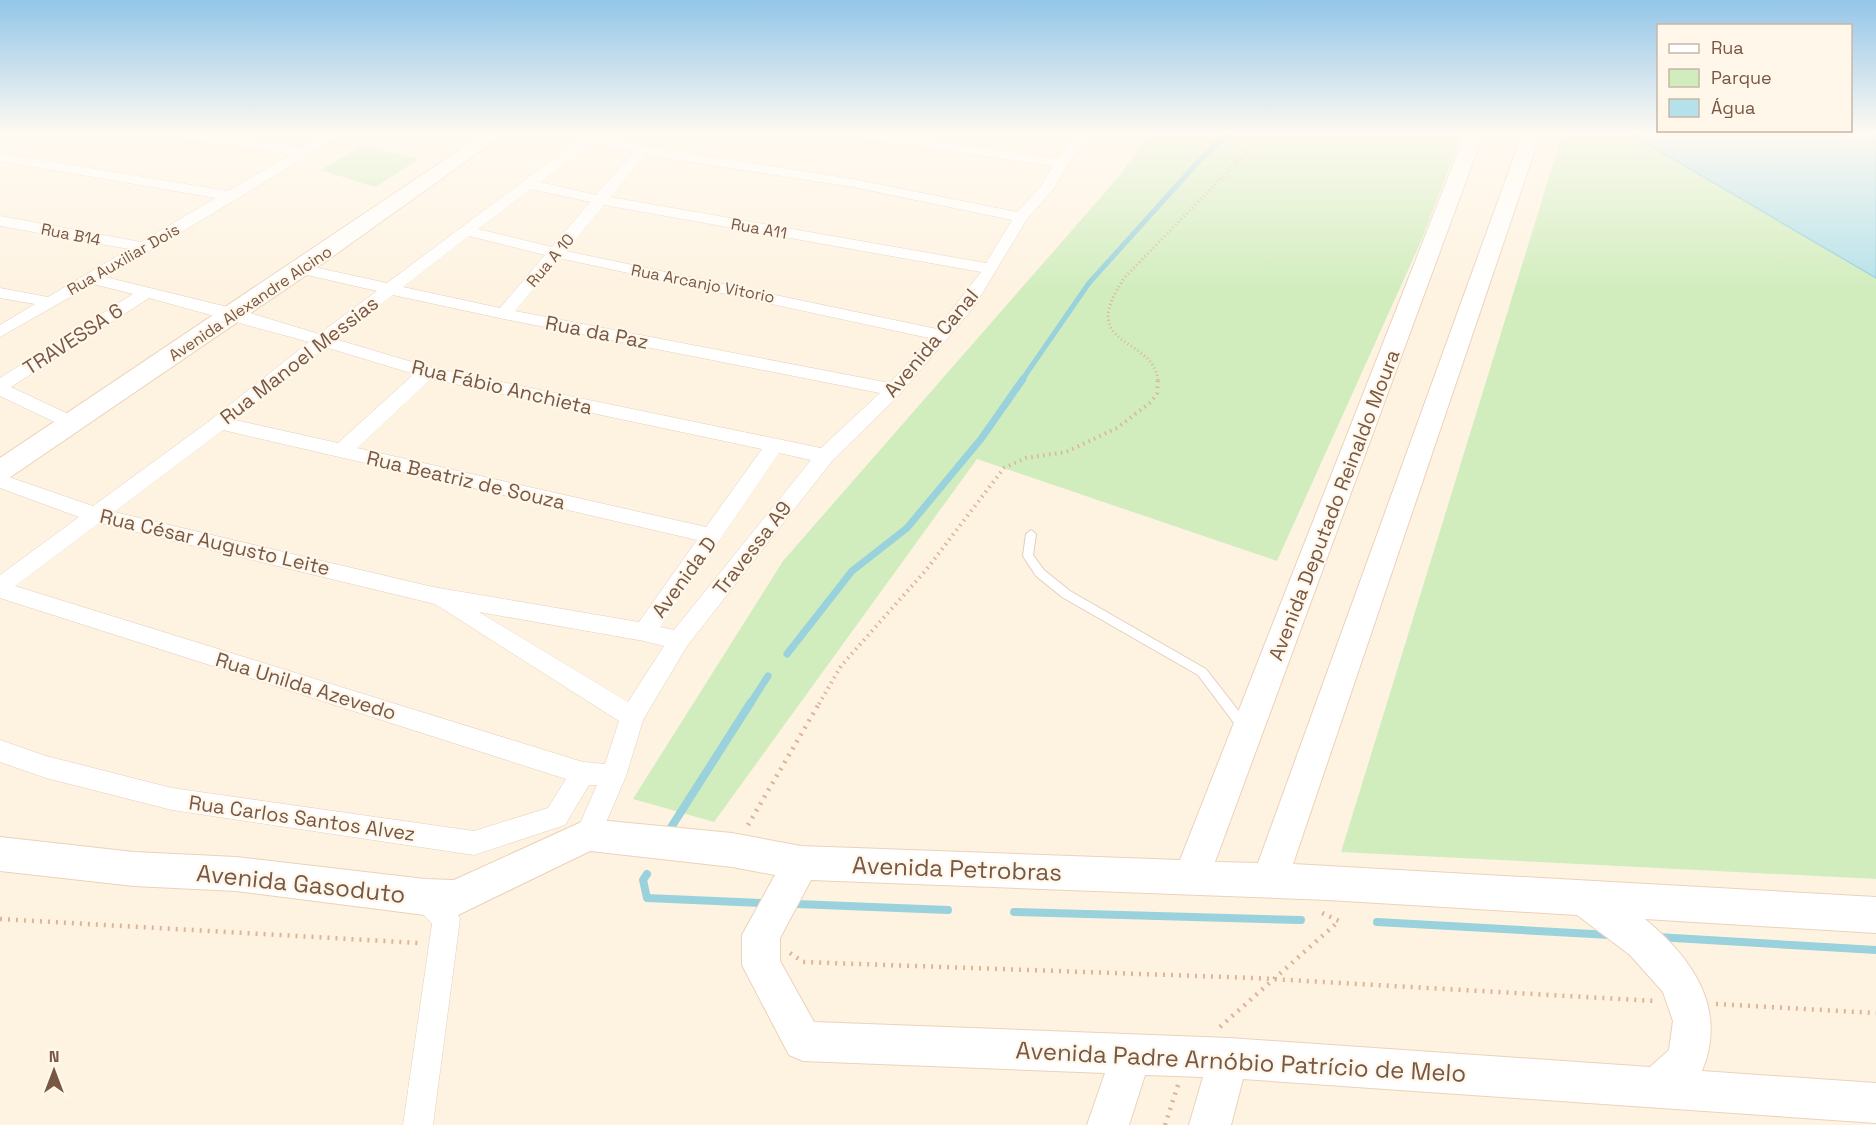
<svg xmlns="http://www.w3.org/2000/svg" width="1876" height="1125" viewBox="0 0 1876 1125" font-family="'Space Grotesk',sans-serif">
<style>
.green{fill:#d1edbe}
.water{fill:#b4e1ea;stroke:#99d1dc;stroke-width:1.5}
.lines{fill:none;stroke-linecap:round;stroke-linejoin:round}
.stream-far2{stroke:#99d1dc;stroke-width:5}
.stream-far1{stroke:#99d1dc;stroke-width:7}
.stream{stroke:#99d1dc;stroke-width:8}
.lane-casing{stroke:#e3cfbc;stroke-width:2}
.street-casing{stroke:#e3cfbc;stroke-width:1}
.secondary-casing{stroke:#ebd2bb;stroke-width:2}
.path-far2{stroke:#dbb499;stroke-width:3;stroke-dasharray:1 3;stroke-linecap:butt}
.path-far1{stroke:#dbb499;stroke-width:4;stroke-dasharray:1.5 4.5;stroke-linecap:butt}
.path{stroke:#dbb499;stroke-width:4.5;stroke-dasharray:2 6;stroke-linecap:butt}
.lane{fill:#fff;fill-rule:evenodd}
.street{fill:#fff;fill-rule:evenodd}
.secondary{fill:#fff;fill-rule:evenodd}
.labels{text-anchor:middle;stroke-width:4.5;stroke-linejoin:round;paint-order:stroke}
.far-street-label{font-size:16px;fill:#785845;stroke:#fff7ea}
.street-label{font-size:20px;fill:#785845;stroke:#fff7ea}
.near-street-label{font-size:24px;fill:#785845;stroke:#fff7ea}
</style>
<rect width="100%" height="100%" fill="#fef3e1"/>
<g class="green">
<polygon points="1149,132 1463,132 1422,239 1277,561 977,459 714,822 633,799 783,561 1122,173"/>
<polygon points="1563,132 1876,132 1876,879 1341,852"/>
<polygon points="364,145 419,159 375,187 321,170"/>
</g>
<polygon class="water" points="1627,132 1876,132 1876,278"/>
<g class="lines">
<polyline class="stream-far2" points="1022,380 1089,283 1199,161 1229,132"/>
<g class="stream-far1">
<polyline points="787,654 852,571 907,528 981,439 1023,379"/>
<polyline points="750,704 768,676"/>
</g>
<g class="stream">
<polyline points="670,829 751,702"/>
<polyline points="647,874 643,880 647,898 761,903"/>
<polyline points="797,904 948,910"/>
<polyline points="1014,912 1301,920"/>
<polyline points="1377,922 1610,935"/>
<polyline points="1657,937 1876,950"/>
</g>
<g class="lane-casing">
<polygon id="lane" points="1031,530 1036,534 1033,555 1044,570 1070,591 1206,669 1248,723 1250,727 1248,731 1244,732 1240,731 1198,675 1062,597 1036,576 1023,556 1026,534"/>
</g>
<g class="street-casing">
<g id="street">
<path d="M159,132H192L302,147L329,132H345L237,199L105,277L240,310L319,334L377,291L294,272L292,269L294,266L300,264L387,283L589,132H604L600,136L642,146L853,179L1017,212L1041,186L1053,166L842,136L835,132H869L1058,158L1080,132H1094L1068,165L1052,191L1027,219L974,307L900,394L832,461L687,646L643,720L626,776L597,843L588,847L579,843L575,835L597,785H589L565,825L474,855L172,810L46,778L0,762V740L46,756L172,788L474,831L548,808L566,779L0,598V575L79,517L0,488V474L93,506L208,422L309,342L149,298L11,387L79,419L81,423L79,427H65L0,396V378L133,294L93,284L0,337V325L35,304L0,298V288L48,297L129,249L0,226V216L141,242L216,198L0,161V153L228,191L291,154L166,136ZM592,143L633,152L596,195L540,182ZM645,155L853,187L1012,220L986,263L610,197ZM531,189L590,202L552,247L478,229ZM604,205L981,272L937,329L566,251ZM469,236L545,255L500,308L403,287ZM559,258L929,338L890,383L515,311ZM393,295L504,319L880,393L821,448L429,367L335,339ZM325,347L414,374L338,443L235,420ZM431,379L762,449L706,527L357,448ZM223,430L697,540L639,622L433,587L114,512ZM779,453L811,460L674,630L660,627ZM99,523L435,604L619,721L605,764L583,762L15,586ZM479,612L644,641L664,646L628,702Z"/>
<path d="M425,884C440,890 453,904 460,919L433,1125H403L432,924L416,906L412,897L416,888Z"/>
</g>
</g>
<g class="secondary-casing">
<g id="secondary">
<polygon points="486,132 507,132 308,274 9,478 0,480 0,458"/>
<path d="M1466,132H1484L1215,862L1258,863L1523,132H1541L1293,864L1876,897V933L1645,919C1692,958 1728,1008 1702,1071L1876,1083V1123L1243,1079L1231,1125H1189L1203,1077L1145,1075L1129,1125H1087L1105,1073L803,1061L789,1055L742,965V935L775,875L732,867L590,851L456,916L425,915L236,891L134,886L0,871V837L134,852L236,857L425,879L454,880L588,819L732,833L801,846L1180,860ZM811,880L1328,900L1577,915L1630,955L1663,992L1673,1021L1669,1050L1650,1067L1229,1038L814,1022L780,961V938Z"/>
</g>
</g>
<path class="path-far2" d="M1158,380C1152,334 1075,350 1125,277L1266,132"/>
<polyline class="path-far1" points="819,704 841,666 926,570 1004,468 1026,458 1066,452 1117,428 1151,402 1157,393 1158,379"/>
<g class="path">
<polyline points="748,825 820,702"/>
<polyline points="0,919 419,943"/>
<polyline points="790,953 803,962 1254,978 1655,1001"/>
<polyline points="1716,1004 1876,1013"/>
<polyline points="1220,1027 1339,921 1320,912"/>
<polyline points="1165,1125 1178,1085"/>
</g>
<use href="#lane" class="lane"/>
<use href="#street" class="street"/>
<use href="#secondary" class="secondary"/>
</g>
<linearGradient id="sky" x2="0" y2="1"><stop stop-color="#93c6e9"/><stop offset="0.46" stop-color="#fffaf2"/><stop offset="1" stop-color="#fffaf2" stop-opacity="0"/></linearGradient>
<rect width="1876" height="289" fill="url(#sky)"/>
<g class="labels">
<g class="far-street-label">
<text transform="translate(759 228) rotate(10)" y="6">Rua A11</text>
<text transform="translate(71 234) rotate(11)" y="6">Rua B14</text>
<text transform="translate(123 259) rotate(-30)" y="6">Rua Auxiliar Dois</text>
<text transform="translate(550 260) rotate(-50)" y="6">Rua A 10</text>
<text transform="translate(703 283) rotate(11)" y="6">Rua Arcanjo Vitorio</text>
<text transform="translate(250 303) rotate(-34)" y="6">Avenida Alexandre Alcino</text>
</g>
<g class="street-label">
<text transform="translate(597 332) rotate(11)" y="7">Rua da Paz</text>
<text transform="translate(73 339) rotate(-33)" y="7">TRAVESSA 6</text>
<text transform="translate(931 343) rotate(-50)" y="7">Avenida Canal</text>
<text transform="translate(299 360) rotate(-38)" y="7">Rua Manoel Messias</text>
<text transform="translate(502 387) rotate(13)" y="7">Rua Fábio Anchieta</text>
<text transform="translate(466 480) rotate(13)" y="7">Rua Beatriz de Souza</text>
<text transform="translate(1334 505) rotate(-69)" y="7">Avenida Deputado Reinaldo Moura</text>
<text transform="translate(215 542) rotate(13)" y="7">Rua César Augusto Leite</text>
<text transform="translate(752 548) rotate(-52)" y="7">Travessa A9</text>
<text transform="translate(684 577) rotate(-54)" y="7">Avenida D</text>
<text transform="translate(306 686) rotate(17)" y="7">Rua Unilda Azevedo</text>
<text transform="translate(302 818) rotate(8)" y="7">Rua Carlos Santos Alvez</text>
</g>
<g class="near-street-label">
<text transform="translate(957 869) rotate(2)" y="8">Avenida Petrobras</text>
<text transform="translate(301 884) rotate(6)" y="8">Avenida Gasoduto</text>
<text transform="translate(1241 1062) rotate(3)" y="8">Avenida Padre Arnóbio Patrício de Melo</text>
</g>
</g>
<rect x="1657" y="24" width="195" height="108" fill="#fff7ea" stroke="#c9b7a8" stroke-width="1.5"/>
<rect x="1669" y="44" width="30" height="9" fill="#ffffff" stroke="#c9b7a8" stroke-width="1.5"/>
<text x="1711" y="54" font-size="18" fill="#785845">Rua</text>
<rect x="1669" y="69" width="30" height="18" fill="#d1edbe" stroke="#c9b7a8" stroke-width="1.5"/>
<text x="1711" y="84" font-size="18" fill="#785845">Parque</text>
<rect x="1669" y="99" width="30" height="18" fill="#b4e1ea" stroke="#c9b7a8" stroke-width="1.5"/>
<text x="1711" y="114" font-size="18" fill="#785845">Água</text>
<g transform="translate(54 1071)" stroke="#fff7ea" stroke-width="4.5" paint-order="stroke">
<path d="M0-4.5L10 22L0 15L-10 22Z" fill="#785845"/>
<text y="-9" font-size="16" font-weight="bold" text-anchor="middle" fill="#785845">N</text>
</g>
</svg>
